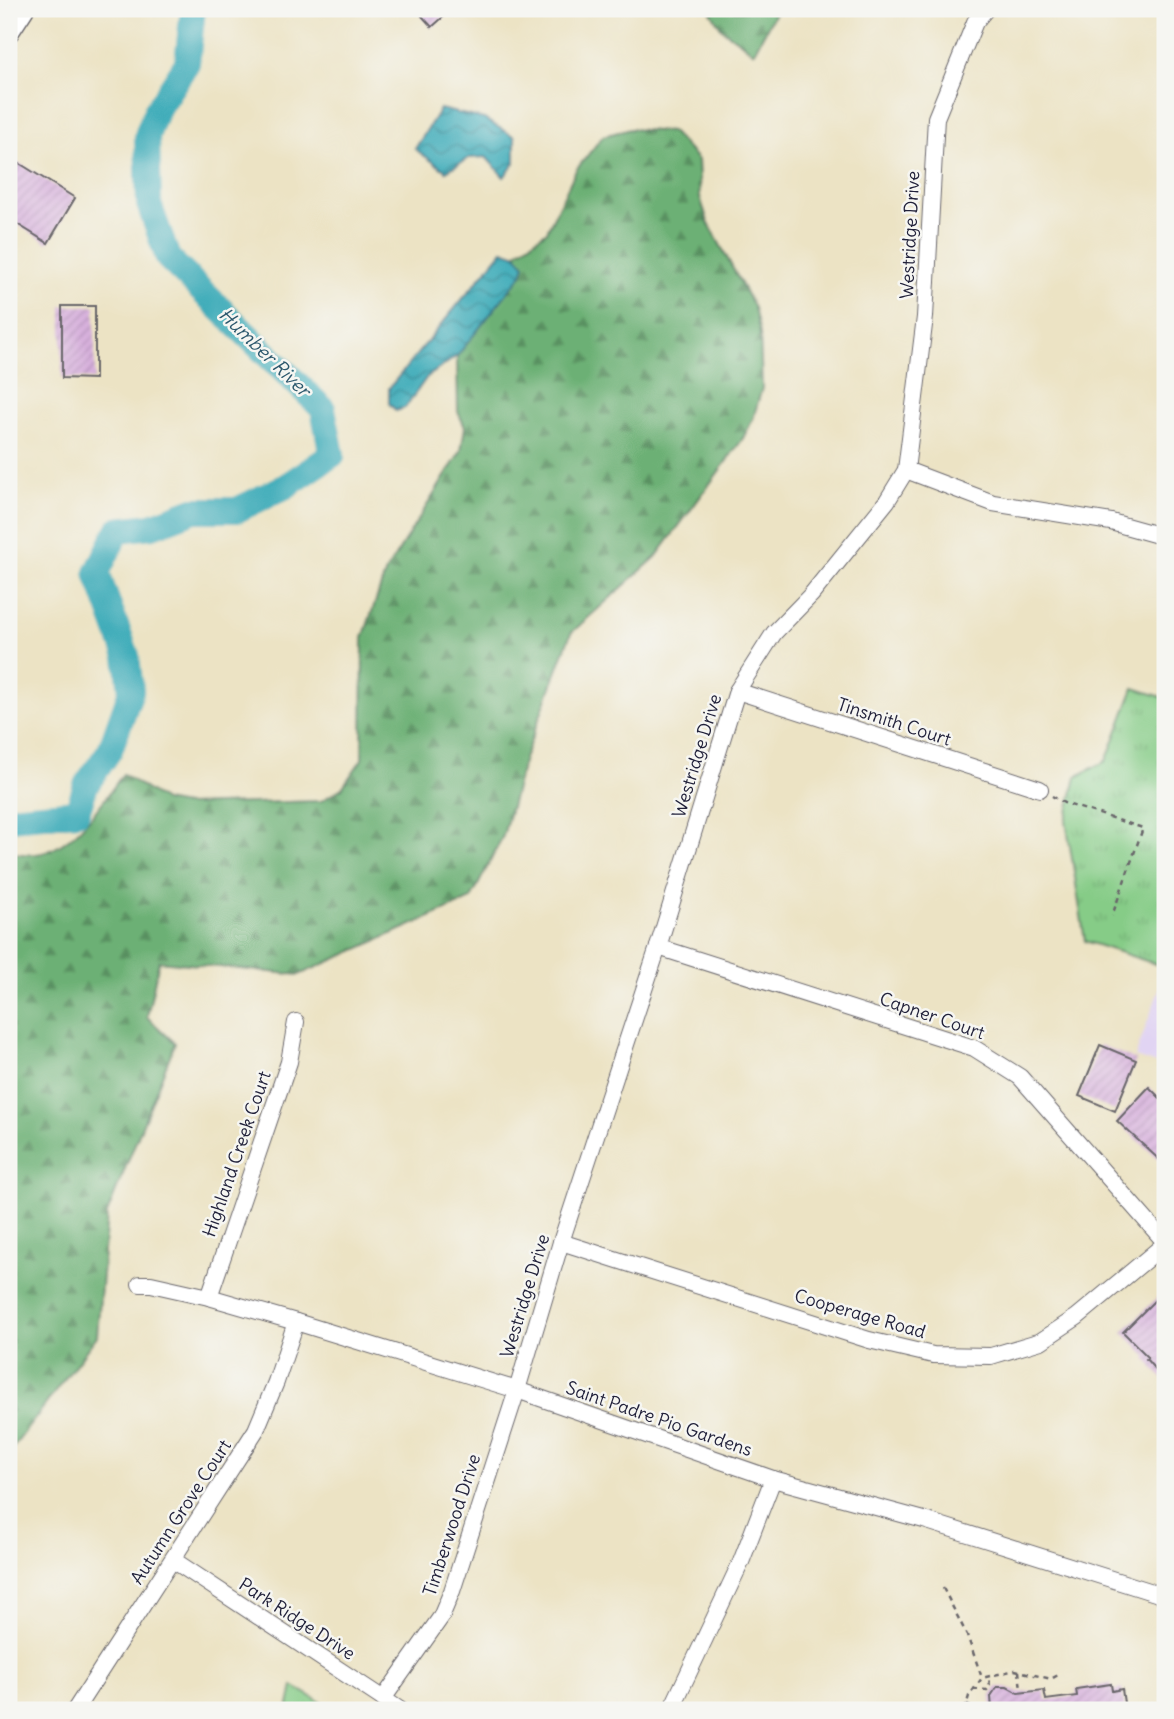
<svg xmlns="http://www.w3.org/2000/svg" width="1174" height="1719" viewBox="0 0 1174 1719" font-family="Delius,sans-serif">
<style>
.built{fill:#e1d4f3}
.forest{fill:url(#forest-firs);stroke:#476958;stroke-width:2}
.park{fill:url(#park-tufts);stroke:#547761;stroke-width:2}
.water{fill:url(#water-waves);stroke:#2e667a;stroke-width:2}
.lines{fill:none;stroke-linecap:round;stroke-linejoin:round}
.river{stroke:#3aaab8;stroke-width:26}
.building{fill:url(#building-hatch)}
.minor-casing{stroke:#69666b;stroke-width:18}
.major-casing{stroke:#69666b;stroke-width:22}
.path{stroke:#69666b;stroke-width:2.5;stroke-dasharray:5 5;stroke-linecap:butt}
.minor{stroke:#fff;stroke-width:16}
.major{stroke:#fff;stroke-width:19}
.labels{text-anchor:middle;stroke-width:5;stroke-linejoin:round;paint-order:stroke}
.street-label{font-size:18px;fill:#22223b;stroke:#f6f6f2}
.water-label{font-size:19px;font-style:italic;fill:#2c586d;stroke:#f6f6f2}
</style>
<defs>
<pattern id="forest-firs" width="22" height="20" patternUnits="userSpaceOnUse" patternTransform="scale(1.75)"><rect width="22" height="20" fill="#6cb074"/><path d="M5 1l3.5 6h-7zM16 11l3.5 6h-7z" fill="#588f60"/></pattern>
<pattern id="park-tufts" width="24" height="20" patternUnits="userSpaceOnUse" patternTransform="scale(1.75)"><rect width="24" height="20" fill="#86cc87"/><path d="M3 7l-1-3M5 7V3M7 7l1-3M15 17l-1-3M17 17v-4M19 17l1-3" fill="none" stroke="#73af75"/></pattern>
<pattern id="water-waves" width="16" height="10" patternUnits="userSpaceOnUse" patternTransform="scale(1.75)"><rect width="16" height="10" fill="#3aaab8"/><path d="M0 5q4-4 8 0t8 0" fill="none" stroke="#308a97"/></pattern>
<pattern id="building-hatch" width="6" height="6" patternUnits="userSpaceOnUse" patternTransform="scale(1.75)"><rect width="6" height="6" fill="#d7b0dc"/><path d="M-1 1l2-2M0 6l6-6M5 7l2-2" fill="none" stroke="#b897be"/></pattern>
</defs>
<rect width="100%" height="100%" fill="#f6f6f2"/>
<filter id="ink" filterUnits="userSpaceOnUse"><feTurbulence type="fractalNoise" baseFrequency=".0143" numOctaves="2"/><feDisplacementMap in="SourceGraphic" scale="14" xChannelSelector="R" yChannelSelector="G"/><feConvolveMatrix kernelMatrix="1 2 1 2 8 2 1 2 1" color-interpolation-filters="sRGB"/></filter>
<filter id="wash" filterUnits="userSpaceOnUse"><feTurbulence type="fractalNoise" baseFrequency=".00686" numOctaves="4" result="noise"/><feDisplacementMap in="SourceGraphic" scale="28" xChannelSelector="R" yChannelSelector="G"/><feGaussianBlur stdDeviation="1.57" result="paint"/><feColorMatrix in="noise" values="0 0 0 0 0 0 0 0 0 0 0 0 0 0 0 0 0 1.4 0 .05"/><feComposite in="paint" operator="in"/></filter>
<g filter="url(#wash)">
<rect width="100%" height="100%" fill="#ece3c4"/>
<polygon class="built" points="1165,973 1165,1067 1135,1057"/>
<g class="forest">
<polygon points="709,9 777,9 754,52 722,29"/>
<path d="M630,129L672,132L698,160L700,197L708,222L754,308L760,334L762,388L753,419L742,440L656,557L571,633L524,759L503,836L471,899L299,975L159,961L147,1017L175,1043L107,1214L97,1336L9,1453V853C18,853 27,855 36,854C73,850 103,801 123,774L164,801L185,805L321,801L342,788L362,759L363,638L386,571L461,451L465,427L458,412L457,356L522,274L525,265L515,254L547,231L576,170L603,136Z"/>
</g>
<g class="park">
<polygon points="1134,688 1165,698 1165,967 1085,941 1066,821 1076,777 1106,761"/>
<polygon points="293,1686 335,1710 288,1710"/>
</g>
<g class="water">
<polygon points="440,109 484,119 515,137 515,163 504,177 486,157 469,158 446,171 415,149"/>
<polygon points="503,250 515,254 525,265 522,274 457,356 427,377 405,408 396,411 389,403 389,388"/>
</g>
<g class="lines">
<polyline class="river" points="9,818 77,812 86,785 110,750 131,691 127,656 97,573 118,530 152,526 194,510 237,510 286,486 332,455 323,409 168,258 149,204 147,136 156,111 187,63 193,9"/>
</g>
<g id="blocks">
<g class="building">
<polygon points="429,9 452,9 432,27 422,16"/>
<polygon points="19,163 75,198 48,243 9,219 9,180"/>
<polygon points="62,306 95,306 95,379 62,378"/>
<polygon points="1100,1045 1136,1060 1115,1111 1079,1096"/>
<polygon points="1149,1087 1165,1103 1165,1165 1117,1121"/>
<polygon points="1159,1296 1165,1303 1165,1381 1146,1359 1148,1357 1123,1332"/>
<polygon points="1111,1684 1112,1691 1122,1689 1125,1710 992,1710 991,1696 997,1687 1007,1687 1018,1693 1044,1690 1046,1700 1077,1696 1076,1689"/>
</g>
</g>
</g>
<g filter="url(#ink)">
<use href="#blocks" fill-opacity="0" stroke="#69666b" stroke-width="2"/>
<g class="lines">
<g class="minor-casing">
<g id="minor">
<polyline points="906,470 993,503 1111,522 1165,537"/>
<polyline points="737,691 1040,789"/>
<polyline points="658,947 974,1048 1020,1077 1165,1242"/>
<polyline points="561,1242 869,1340 933,1355 991,1356 1041,1341 1077,1317 1165,1244"/>
<polyline points="140,1284 151,1284 209,1297 296,1322 517,1390 773,1479 924,1520 1165,1596"/>
<polyline points="209,1297 289,1062 296,1022"/>
<polyline points="173,1560 400,1710"/>
<polyline points="383,1699 441,1617 452,1591 517,1390 561,1242 658,947 737,691 774,633 811,595 887,501 906,470 925,317 936,118 975,22 986,9"/>
<polyline points="75,1710 256,1430 276,1382 296,1322"/>
<polyline points="671,1710 741,1562 773,1479"/>
</g>
</g>
<g class="major-casing">
<polyline id="major" points="9,32 24,9"/>
</g>
<g class="path">
<polyline points="1052,796 1064,803 1143,828 1112,916"/>
<polyline points="943,1588 967,1635 982,1678"/>
<polyline points="1019,1671 1021,1690"/>
<polyline points="973,1689 987,1690 990,1687 989,1677"/>
<polyline points="967,1705 976,1710"/>
<polyline points="965,1710 969,1696 982,1678 1015,1670 1051,1679 1060,1674"/>
</g>
<use href="#minor" class="minor"/>
<use href="#major" class="major"/>
</g>
</g>
<g class="labels">
<g class="street-label">
<text transform="translate(910 235) rotate(-87)" y="6">Westridge Drive</text>
<text transform="translate(894 722) rotate(18)" y="6">Tinsmith Court</text>
<text transform="translate(697 756) rotate(-73)" y="6">Westridge Drive</text>
<text transform="translate(932 1016) rotate(19)" y="6">Capner Court</text>
<text transform="translate(237 1154) rotate(-71)" y="6">Highland Creek Court</text>
<text transform="translate(525 1296) rotate(-73)" y="6">Westridge Drive</text>
<text transform="translate(860 1314) rotate(16)" y="6">Cooperage Road</text>
<text transform="translate(659 1419) rotate(19)" y="6">Saint Padre Pio Gardens</text>
<text transform="translate(181 1512) rotate(-57)" y="6">Autumn Grove Court</text>
<text transform="translate(452 1525) rotate(-72)" y="6">Timberwood Drive</text>
<text transform="translate(297 1619) rotate(33)" y="6">Park Ridge Drive</text>
</g>
<g class="water-label">
<text transform="translate(265 352) rotate(44)" y="7">Humber River</text>
</g>
</g>
<rect width="1174" height="1719" fill="none" stroke="#f6f6f2" stroke-width="35"/>
</svg>
